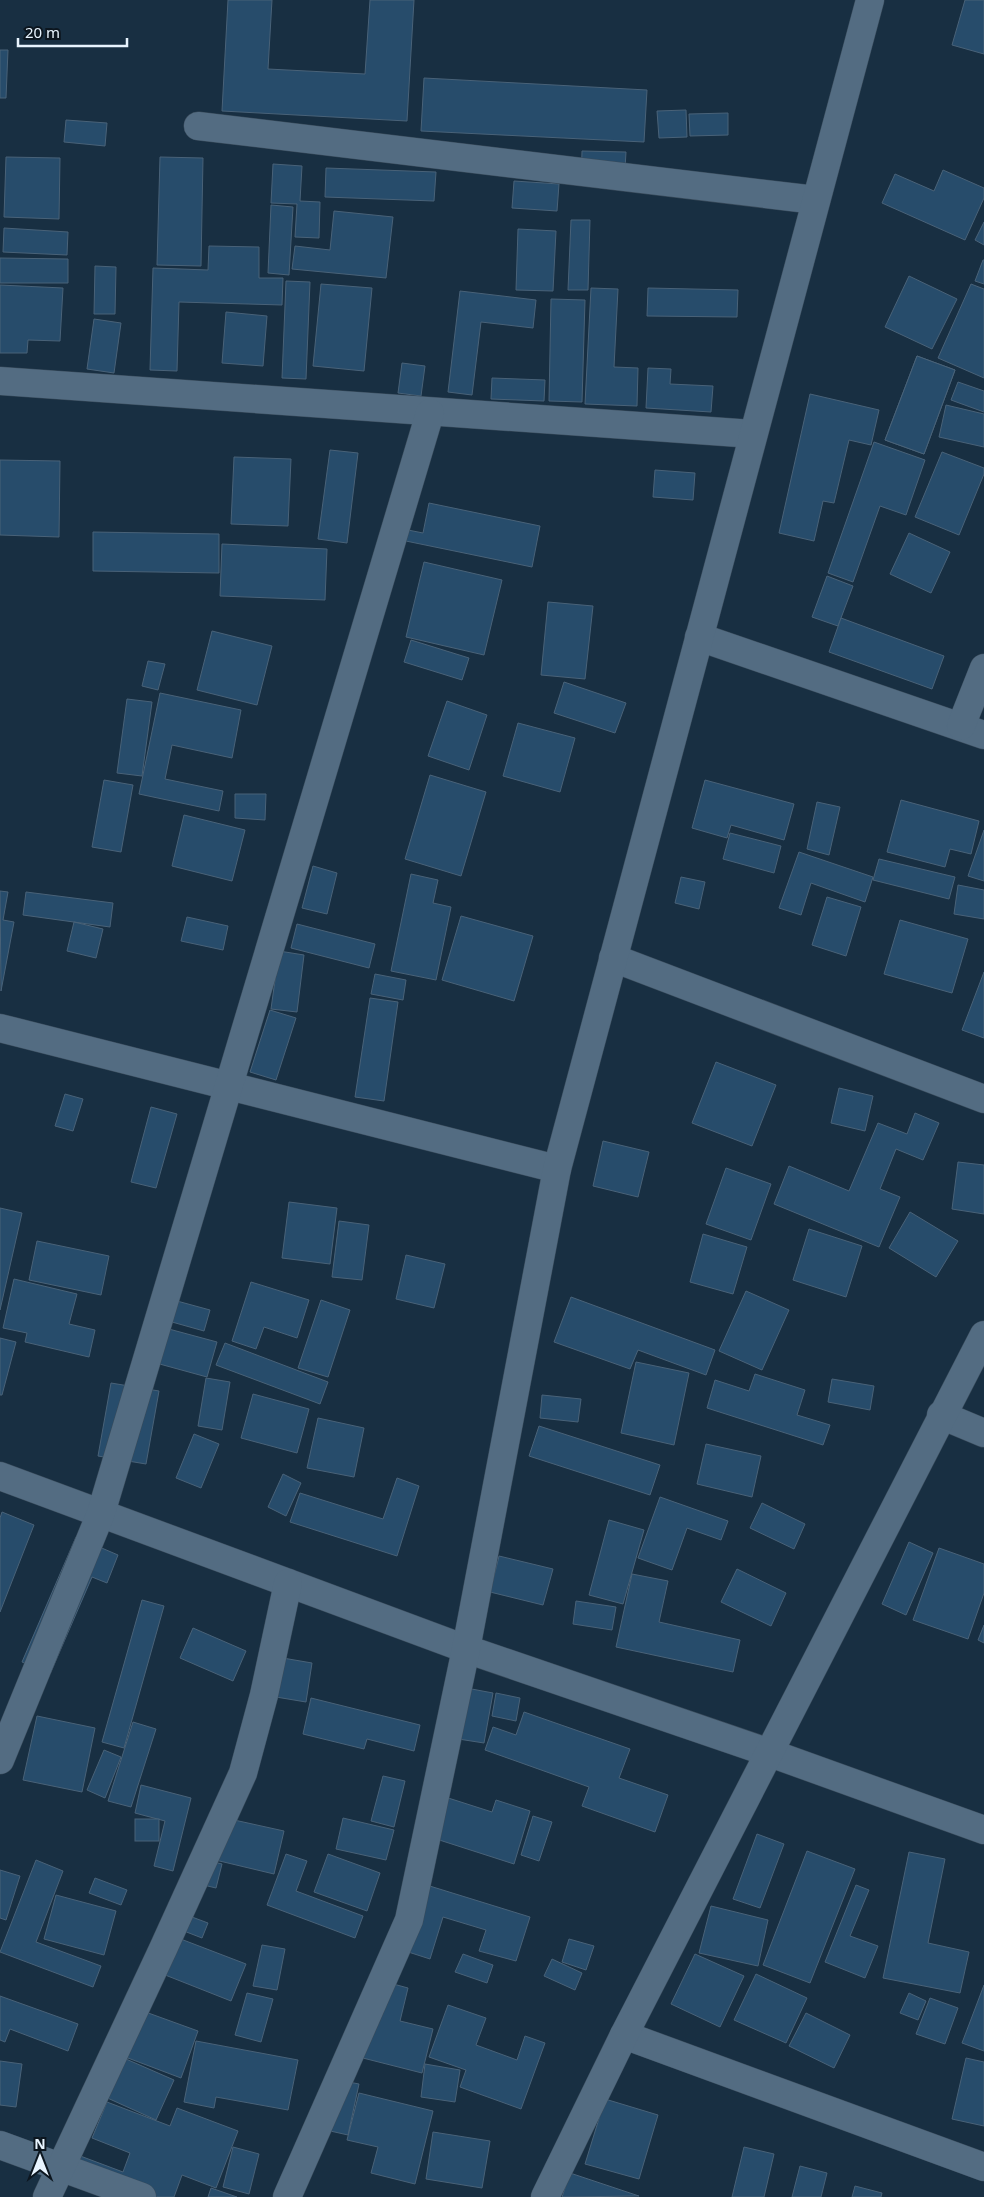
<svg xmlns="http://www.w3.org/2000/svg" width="984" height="2197" viewBox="0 0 984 2197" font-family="'Noto Sans',sans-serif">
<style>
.building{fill:#274c6b;stroke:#496278}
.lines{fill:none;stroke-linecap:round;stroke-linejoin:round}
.minor-casing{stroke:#394b5b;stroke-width:29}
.minor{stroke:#536c82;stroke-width:28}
</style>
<rect width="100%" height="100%" fill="#182f42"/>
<g class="building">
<polygon points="228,0 272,0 268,69 365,74 370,0 414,0 407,121 222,111"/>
<polygon points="965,0 984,0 984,54 952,45"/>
<polygon points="0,50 8,50 6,98 0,98"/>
<polygon points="424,78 647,90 644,142 421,131"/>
<polygon points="686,110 687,137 659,138 657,111"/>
<polygon points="728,113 728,135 690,136 689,114"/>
<polygon points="66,120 107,123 105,146 64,142"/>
<polygon points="582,151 626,152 624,185 581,184"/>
<polygon points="6,157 60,158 59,219 4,217"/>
<polygon points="160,157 203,158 201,266 157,265"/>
<polygon points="273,164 302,166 300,201 320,202 319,238 295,237 297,204 271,203"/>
<polygon points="326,168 436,172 434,201 325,197"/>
<polygon points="943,170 984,188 984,198 965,240 882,203 895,174 934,191"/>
<polygon points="514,181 559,184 557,211 512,208"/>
<polygon points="271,205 293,207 289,275 268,273"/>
<polygon points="334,211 393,217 386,278 292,269 295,246 330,250"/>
<polygon points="571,220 590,220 588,290 568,290"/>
<polygon points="984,222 984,245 975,240"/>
<polygon points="4,228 68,232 67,255 3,252"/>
<polygon points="518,229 556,231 553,291 516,290"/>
<polygon points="209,246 259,247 259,278 283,278 282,305 179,302 177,371 150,370 153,268 208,270"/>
<polygon points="0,258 68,259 68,283 0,283"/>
<polygon points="983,260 984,260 984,284 975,281"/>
<polygon points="95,266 116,267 115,314 94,314"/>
<polygon points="909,276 957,299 932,349 885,327"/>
<polygon points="286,281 310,282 306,379 282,378"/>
<polygon points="321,284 372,288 364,371 313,366"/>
<polygon points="971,284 984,289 984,378 938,358"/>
<polygon points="0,285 63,288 60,341 28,340 27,353 0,353"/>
<polygon points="591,288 618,289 614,367 638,368 637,406 585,404"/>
<polygon points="648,288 738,290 737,317 647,316"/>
<polygon points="460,291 536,300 533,328 481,322 472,395 448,392"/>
<polygon points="551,299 585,300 582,402 549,401"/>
<polygon points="226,312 267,316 263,366 222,363"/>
<polygon points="94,319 121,323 114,373 87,369"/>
<polygon points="917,356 955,370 924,454 885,440"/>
<polygon points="917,356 955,370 924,454 885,440"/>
<polygon points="402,363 425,366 421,396 398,393"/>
<polygon points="648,368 671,369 670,384 713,386 711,412 646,408"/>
<polygon points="492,378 545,380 544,401 491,399"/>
<polygon points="958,382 984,391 984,412 951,400"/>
<polygon points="810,394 879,410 871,445 849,440 834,503 823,501 814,541 779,533"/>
<polygon points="946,405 984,414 984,447 939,437"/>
<polygon points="874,442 925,460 906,515 880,506 853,582 828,573"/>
<polygon points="330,450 358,453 347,543 318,539"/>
<polygon points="942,452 984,468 984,474 959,535 915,517"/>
<polygon points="234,457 291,459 288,526 231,524"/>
<polygon points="0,460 60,461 59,537 0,535"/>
<polygon points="655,470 695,473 693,500 653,497"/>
<polygon points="429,503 540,526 532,567 401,540 403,529 423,533"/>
<polygon points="93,532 219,534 219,573 93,571"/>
<polygon points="909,533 950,552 931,593 890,574"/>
<polygon points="222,544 327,549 325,600 220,596"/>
<polygon points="424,562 502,580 484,655 406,637"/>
<polygon points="827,576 853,586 838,626 812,617"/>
<polygon points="548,602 593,606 585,679 541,675"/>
<polygon points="841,618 944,656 932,689 829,652"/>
<polygon points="212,631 272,646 257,705 197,690"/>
<polygon points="411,640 469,658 462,680 404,662"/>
<polygon points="148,661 165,664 158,690 142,686"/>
<polygon points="564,682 626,703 615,733 554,713"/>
<polygon points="160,693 241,710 232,758 172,745 165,779 223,791 219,811 139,794"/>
<polygon points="127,699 152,702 142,776 117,773"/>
<polygon points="447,701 487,715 469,770 428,756"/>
<polygon points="518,723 575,738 560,792 503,776"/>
<polygon points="430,775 486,792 461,876 405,859"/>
<polygon points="104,780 133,785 121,852 92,847"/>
<polygon points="705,780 794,804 784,840 731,825 727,838 692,828"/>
<polygon points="235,794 266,794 265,820 235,818"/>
<polygon points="901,800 979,821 971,854 950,849 945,867 887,852"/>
<polygon points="817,802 840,807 829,855 807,849"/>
<polygon points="184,815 245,830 232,881 172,866"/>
<polygon points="984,830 984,881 968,876"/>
<polygon points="730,833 781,846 774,873 723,859"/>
<polygon points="799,852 873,877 865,902 811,883 801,915 779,908"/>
<polygon points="879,859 955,877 949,899 873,880"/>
<polygon points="313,866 337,873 327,914 302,908"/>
<polygon points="411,874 438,880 433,903 451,907 436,980 391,971"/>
<polygon points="681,877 705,882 699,909 675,903"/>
<polygon points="958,885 984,890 984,919 954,914"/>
<polygon points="0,891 8,892 3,920 14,922 1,991"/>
<polygon points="26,892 113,903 110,927 23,915"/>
<polygon points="827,897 861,907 846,956 812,945"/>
<polygon points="461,916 533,936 514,1001 442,980"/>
<polygon points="187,917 228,926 223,950 181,941"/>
<polygon points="900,920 968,939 952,993 884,974"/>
<polygon points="74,922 103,929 96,958 67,951"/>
<polygon points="297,924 375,944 369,968 291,948"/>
<polygon points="279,951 304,955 297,1012 271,1009"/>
<polygon points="984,972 984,1038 962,1030"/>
<polygon points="375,974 406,980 403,1000 371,994"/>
<polygon points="370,998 398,1002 384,1101 355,1097"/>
<polygon points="270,1010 296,1018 276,1080 250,1072"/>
<polygon points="716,1062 776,1085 752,1146 692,1123"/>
<polygon points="839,1088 873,1096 865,1131 831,1123"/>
<polygon points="65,1094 83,1099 73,1131 55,1126"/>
<polygon points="151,1107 177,1114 156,1188 131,1182"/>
<polygon points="915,1113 939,1123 923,1160 896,1149 880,1189 900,1197 879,1247 774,1204 789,1166 849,1191 878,1123 907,1134"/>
<polygon points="603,1141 649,1152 638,1197 593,1186"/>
<polygon points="958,1162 984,1165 984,1214 952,1209"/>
<polygon points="726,1168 771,1184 751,1240 706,1224"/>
<polygon points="289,1202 337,1208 330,1264 282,1258"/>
<polygon points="0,1208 22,1213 0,1310"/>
<polygon points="910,1212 958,1241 936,1277 889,1248"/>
<polygon points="339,1221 369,1225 362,1280 332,1277"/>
<polygon points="809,1229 862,1246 846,1297 793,1280"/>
<polygon points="703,1234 747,1247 733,1294 690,1282"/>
<polygon points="37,1241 109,1256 101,1295 29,1280"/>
<polygon points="406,1255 445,1264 434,1308 396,1299"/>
<polygon points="14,1279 77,1294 69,1324 95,1330 89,1357 25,1342 27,1333 3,1328"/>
<polygon points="251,1282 309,1300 297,1338 264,1327 256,1349 232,1341"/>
<polygon points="746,1291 789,1310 762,1370 719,1351"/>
<polygon points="571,1297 715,1350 706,1375 638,1350 630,1369 554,1342"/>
<polygon points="321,1300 350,1310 328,1377 298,1368"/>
<polygon points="177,1301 210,1310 204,1331 172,1322"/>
<polygon points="154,1325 217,1342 207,1377 145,1360"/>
<polygon points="0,1338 16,1342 2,1395 0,1395"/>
<polygon points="225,1343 328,1382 320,1404 216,1365"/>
<polygon points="636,1362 689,1373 674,1445 621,1433"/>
<polygon points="755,1374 805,1390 797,1415 830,1425 823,1445 707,1408 715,1380 749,1391"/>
<polygon points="206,1378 230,1382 222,1430 198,1426"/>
<polygon points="832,1379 874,1386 870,1410 828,1402"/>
<polygon points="111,1383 159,1391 146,1464 98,1456"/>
<polygon points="253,1394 309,1409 297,1453 241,1438"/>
<polygon points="542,1395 581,1399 578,1422 540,1418"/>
<polygon points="318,1418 364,1428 354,1477 307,1468"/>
<polygon points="539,1426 660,1465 650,1495 529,1456"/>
<polygon points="194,1434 219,1444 201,1488 176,1478"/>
<polygon points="706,1444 761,1456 752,1497 697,1484"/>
<polygon points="283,1474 301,1483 286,1516 268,1507"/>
<polygon points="397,1478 419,1486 397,1556 290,1522 300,1493 383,1519"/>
<polygon points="660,1497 728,1521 721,1540 687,1528 672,1570 638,1558"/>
<polygon points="762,1503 805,1524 794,1549 750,1528"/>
<polygon points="2,1512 34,1525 0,1612 0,1518"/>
<polygon points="609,1520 644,1530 623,1604 589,1595"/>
<polygon points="76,1537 118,1555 107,1583 92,1577 50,1674 22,1662"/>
<polygon points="909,1542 933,1553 906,1615 882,1604"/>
<polygon points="939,1548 984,1564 984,1593 968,1639 913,1620"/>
<polygon points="499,1556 553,1569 543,1605 490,1592"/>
<polygon points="737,1569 786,1593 771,1626 721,1602"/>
<polygon points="632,1574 668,1581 659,1622 740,1640 733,1672 616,1647"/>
<polygon points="142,1600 164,1606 124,1748 102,1742"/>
<polygon points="576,1601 616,1607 612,1630 573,1624"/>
<polygon points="984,1625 984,1643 978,1640"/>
<polygon points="193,1628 246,1651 233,1681 180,1658"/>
<polygon points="277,1657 312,1663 306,1702 270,1696"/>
<polygon points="461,1687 493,1693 484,1743 452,1738"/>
<polygon points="496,1693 520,1698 516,1721 492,1716"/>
<polygon points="311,1698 420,1725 414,1751 367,1739 364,1749 303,1734"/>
<polygon points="524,1712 630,1749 619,1778 668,1795 655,1832 582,1806 589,1787 485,1750 493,1727 516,1735"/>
<polygon points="37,1716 95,1728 82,1792 23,1780"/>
<polygon points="133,1722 156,1729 131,1807 108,1801"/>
<polygon points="104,1750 121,1757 105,1798 87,1790"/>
<polygon points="383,1776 405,1781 394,1827 371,1821"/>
<polygon points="141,1785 191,1798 173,1871 154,1866 165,1821 135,1813"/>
<polygon points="442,1796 492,1812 496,1800 530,1811 514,1864 430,1837"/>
<polygon points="216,1816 284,1831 274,1874 207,1858"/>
<polygon points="533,1816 552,1822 539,1861 521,1855"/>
<polygon points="343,1818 394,1830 386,1860 336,1849"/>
<rect x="135" y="1819" width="24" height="22"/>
<polygon points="757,1834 784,1844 760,1908 733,1899"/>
<polygon points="807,1851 855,1869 810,1983 763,1965"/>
<polygon points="909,1852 945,1859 928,1943 969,1952 960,1993 883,1978"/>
<polygon points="286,1854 307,1861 296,1891 363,1916 355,1938 267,1905"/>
<polygon points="328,1854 380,1873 367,1911 314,1892"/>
<polygon points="201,1859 222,1864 216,1888 195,1883"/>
<polygon points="36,1860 63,1871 36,1942 101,1966 93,1987 0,1952"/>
<polygon points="0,1870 20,1876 6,1920 0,1918"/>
<polygon points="95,1878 127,1890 121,1905 89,1893"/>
<polygon points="420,1883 530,1917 516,1961 479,1951 486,1930 443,1917 430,1959 399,1949"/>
<polygon points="856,1885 869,1890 850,1936 878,1946 865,1978 825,1962"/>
<polygon points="56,1895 116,1911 104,1955 44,1939"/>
<polygon points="711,1906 768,1920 758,1966 699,1953"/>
<polygon points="176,1911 208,1923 202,1938 171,1926"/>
<polygon points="165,1933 246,1964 231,2001 150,1969"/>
<polygon points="569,1939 594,1946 586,1970 562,1962"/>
<polygon points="262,1945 285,1949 277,1990 253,1986"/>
<polygon points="463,1954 493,1965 487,1983 455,1972"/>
<polygon points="695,1954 744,1976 720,2027 671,2004"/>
<polygon points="552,1959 582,1973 575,1990 544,1976"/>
<polygon points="756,1974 807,1998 786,2043 734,2020"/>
<polygon points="375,1979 408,1988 400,2021 433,2029 422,2073 355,2056"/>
<polygon points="984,1985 984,2051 962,2043"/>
<polygon points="247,1993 273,1999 261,2042 235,2035"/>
<polygon points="909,1993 926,2001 918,2020 900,2013"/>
<polygon points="0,1996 78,2024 68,2051 10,2029 5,2042 0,2040"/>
<polygon points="930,1998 958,2008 945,2044 916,2034"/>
<polygon points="448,2005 486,2018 476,2045 517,2060 525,2036 545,2043 521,2109 460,2087 466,2070 429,2057"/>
<polygon points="129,2006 198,2031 181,2078 112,2052"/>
<polygon points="806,2013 850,2035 834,2068 789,2046"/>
<polygon points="196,2041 298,2060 288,2110 216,2097 214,2108 184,2102"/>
<polygon points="110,2052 174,2080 156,2120 92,2091"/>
<polygon points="966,2058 984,2062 984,2126 952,2119"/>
<polygon points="0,2061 22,2064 16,2107 0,2105"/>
<polygon points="425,2064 460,2070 455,2102 421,2097"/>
<polygon points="328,2078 359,2084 348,2135 317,2128"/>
<polygon points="359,2093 433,2111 415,2184 371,2173 378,2147 347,2140"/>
<polygon points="605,2099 658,2115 639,2179 585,2164"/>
<polygon points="107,2102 170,2126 177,2108 238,2131 216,2188 182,2175 174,2197 105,2197 67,2151 123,2172 130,2153 92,2138"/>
<polygon points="433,2132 490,2141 482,2188 426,2179"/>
<polygon points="233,2147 259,2154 249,2194 223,2187"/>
<polygon points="744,2147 774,2154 764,2197 732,2197"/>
<polygon points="800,2166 827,2173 821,2197 792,2197"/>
<polygon points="570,2173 639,2196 562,2197"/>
<polygon points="855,2186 882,2193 881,2197 852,2197"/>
<polygon points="211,2188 237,2197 208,2197"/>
</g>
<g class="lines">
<g class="minor-casing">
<g id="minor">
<polyline points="198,126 816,200"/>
<polyline points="0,381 753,434"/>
<polyline points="699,637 984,735"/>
<polyline points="961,726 984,668"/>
<polyline points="613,958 984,1099"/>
<polyline points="0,1028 557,1169"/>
<polyline points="941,1415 984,1433"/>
<polyline points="0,1476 466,1649 770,1753 984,1830"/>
<polyline points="0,1760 101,1513 430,413"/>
<polyline points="624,2035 984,2167"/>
<polyline points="0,2145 142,2197"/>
<polyline points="47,2197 163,1949 243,1773 264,1695 288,1583"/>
<polyline points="287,2197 409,1920 466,1649 557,1169 870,0"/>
<polyline points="545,2197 624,2035 984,1335"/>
</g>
</g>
<use href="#minor" class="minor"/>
</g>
<g transform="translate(40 2157)" stroke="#0c161f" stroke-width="4" paint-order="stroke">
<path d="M0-4L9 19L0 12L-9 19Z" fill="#e8f4fe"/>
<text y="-8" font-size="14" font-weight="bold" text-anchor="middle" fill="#e8f4fe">N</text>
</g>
<path d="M18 38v8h109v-8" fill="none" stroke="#e8f4fe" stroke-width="2.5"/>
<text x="25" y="38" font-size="15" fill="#e8f4fe" stroke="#0c161f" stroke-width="4" paint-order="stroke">20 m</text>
</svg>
